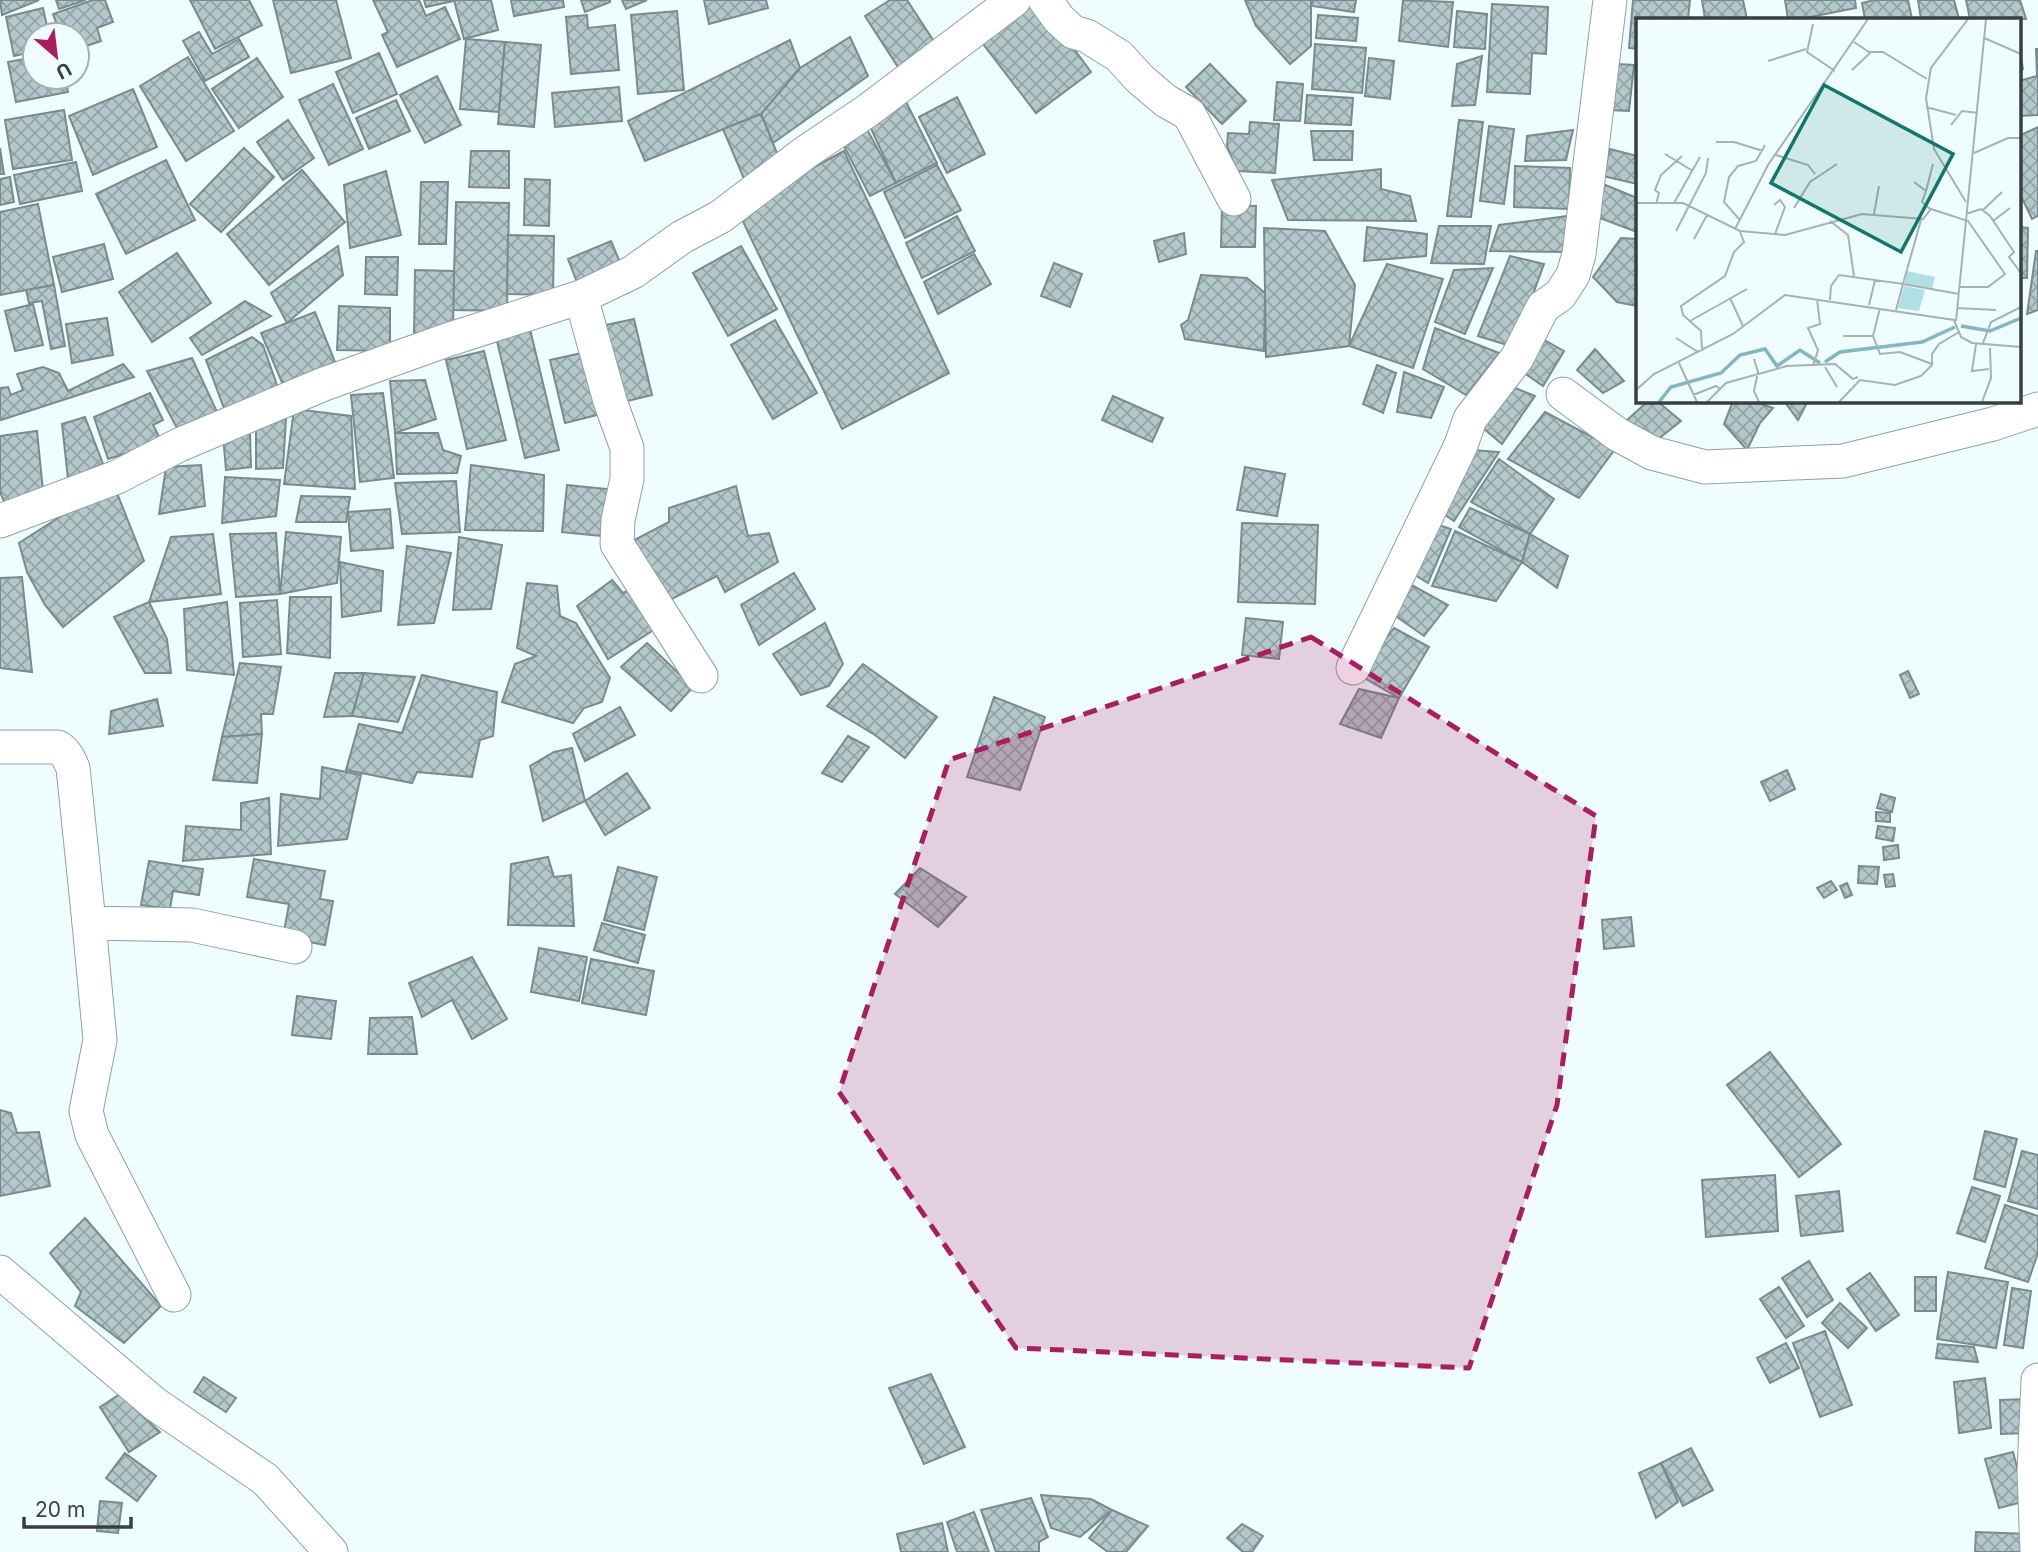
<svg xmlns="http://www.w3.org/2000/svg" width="2038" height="1552" viewBox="0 0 2038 1552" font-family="Inter,sans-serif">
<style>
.building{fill:url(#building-cross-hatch);stroke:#788b8e;stroke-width:2}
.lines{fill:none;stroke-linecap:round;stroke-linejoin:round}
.minor-casing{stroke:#8ea1a4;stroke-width:35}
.minor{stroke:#fff;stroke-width:33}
.marked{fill:#a91e61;fill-opacity:0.2;stroke:#a91e61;stroke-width:5;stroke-dasharray:14 9;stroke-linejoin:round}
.inset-river{fill:none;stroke:#83b7bf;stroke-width:3.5}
.inset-road{fill:none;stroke:#a6b1b2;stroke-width:2}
.view{fill:#0f766e;fill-opacity:0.15;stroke:#0f766e;stroke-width:3.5}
.inset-edge{fill:none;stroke:#373f40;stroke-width:3.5}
</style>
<defs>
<pattern id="building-cross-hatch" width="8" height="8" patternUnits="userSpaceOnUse" patternTransform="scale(1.75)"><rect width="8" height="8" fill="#b4c8cb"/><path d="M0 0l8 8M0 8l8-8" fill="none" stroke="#93a4a6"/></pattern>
</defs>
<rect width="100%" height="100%" fill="#f0fdfe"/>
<g class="building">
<polygon points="0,0 39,0 2,15"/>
<polygon points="56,0 86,0 59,9"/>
<polygon points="93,0 105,0 113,22 97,28 101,41 77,49 77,35 61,35 53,14"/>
<polygon points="190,0 249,0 262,25 215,49"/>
<polygon points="273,0 336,0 351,58 291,73"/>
<polygon points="373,0 419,0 426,16 445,7 460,39 397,67 382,35 388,32"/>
<polygon points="424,0 453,0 454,1 426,7"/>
<polygon points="454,0 491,0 498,30 464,39"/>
<polygon points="511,0 563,0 564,7 514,16"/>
<polygon points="581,0 610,0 610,2 585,12"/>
<polygon points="622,0 647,0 626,9"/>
<polygon points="704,0 766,0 768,8 709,24"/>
<polygon points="890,0 907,0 935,43 898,67 865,16"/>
<polygon points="1033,0 1038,0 1091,72 1036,113 980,40"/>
<polygon points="1245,0 1311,0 1311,46 1290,64 1256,26"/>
<polygon points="1312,0 1356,0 1354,12 1312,6"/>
<polygon points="1403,0 1453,2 1448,47 1399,41"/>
<polygon points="1633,0 1690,0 1688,19 1637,19 1637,49 1629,48"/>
<polygon points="1702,0 1743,0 1747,19 1705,19"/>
<polygon points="1785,0 1855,0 1856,8 1800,19 1788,19"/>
<polygon points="1874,0 1908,0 1912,19 1865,19 1862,3"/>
<polygon points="1918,0 1954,0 1959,19 1921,19"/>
<polygon points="1966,0 2020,0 2026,19 1970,19"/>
<polygon points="1492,4 1548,7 1546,54 1532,53 1530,94 1487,92"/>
<polygon points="43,8 49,35 35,35 35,51 14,56 6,17"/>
<polygon points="677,11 684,90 638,94 631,15"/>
<polygon points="1457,11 1487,14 1485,49 1454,47"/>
<polygon points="587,15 588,28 615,25 619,70 571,74 566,17"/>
<polygon points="1318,15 1358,18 1356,41 1316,38"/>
<polygon points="199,32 212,54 239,39 249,57 205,81 183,41"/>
<polygon points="850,37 868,76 773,143 761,114 800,68"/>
<polygon points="466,39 505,42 499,112 460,109"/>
<polygon points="790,40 800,68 761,114 645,161 628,121"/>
<polygon points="505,42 541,45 534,127 498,124"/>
<polygon points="1315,44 1366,48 1362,93 1312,89"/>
<polygon points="2019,47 2023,69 2019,70"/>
<polygon points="2036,49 2038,49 2038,115 2019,116 2019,81 2037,76"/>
<polygon points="379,53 397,94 353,113 336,72"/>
<polygon points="1482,56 1475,105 1452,106 1457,64"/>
<polygon points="35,57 35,77 65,77 68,92 16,102 8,62"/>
<polygon points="188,57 234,131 186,161 140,86"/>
<polygon points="257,58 283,97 239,128 212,89"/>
<polygon points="1369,58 1394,61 1390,99 1365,96"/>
<polygon points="1210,64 1246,101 1222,124 1186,87"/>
<polygon points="1618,64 1634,65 1629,111 1609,110"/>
<polygon points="437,76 461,125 425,143 400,95"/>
<polygon points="1277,82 1303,84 1300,121 1274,120"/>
<polygon points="333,84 363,149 329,165 299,100"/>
<polygon points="619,87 622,121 555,127 552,93"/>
<polygon points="133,89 157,147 93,175 69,116"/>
<polygon points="1307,95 1353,98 1351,125 1305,123"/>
<polygon points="957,97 985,154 947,173 919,117"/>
<polygon points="904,98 937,163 896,183 867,120"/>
<polygon points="396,100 410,131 369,149 356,118"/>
<polygon points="64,110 72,160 13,169 5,120"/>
<polygon points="761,114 781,163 744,179 723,129"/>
<polygon points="288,120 314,158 283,180 257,142"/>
<polygon points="862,120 896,183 870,196 837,133"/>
<polygon points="1459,120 1483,122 1471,217 1447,216"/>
<polygon points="1250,122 1279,124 1275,173 1237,171 1227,146 1228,133 1249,134"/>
<polygon points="1489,126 1514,129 1504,204 1480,201"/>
<polygon points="2038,127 2038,216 2032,219 2019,192 2019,136"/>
<polygon points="1573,130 1566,160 1525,161 1527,136"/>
<polygon points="1311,131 1353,131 1352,160 1314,160"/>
<polygon points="0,148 4,174 0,174"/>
<polygon points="244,148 274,177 221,232 190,204"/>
<polygon points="1610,149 1637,156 1637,184 1603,176"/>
<polygon points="471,151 509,151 509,188 469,187"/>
<polygon points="844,151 949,373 842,429 737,209"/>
<polygon points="166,160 195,220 126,254 96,194"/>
<polygon points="76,162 82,191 20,204 14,175"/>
<polygon points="937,165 961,210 905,238 884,192"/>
<polygon points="1515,166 1570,168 1569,209 1514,207"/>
<polygon points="1381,169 1381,189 1410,196 1416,221 1288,220 1272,180"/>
<polygon points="302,170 345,222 269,285 227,234"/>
<polygon points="386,171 401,235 350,248 344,185"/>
<polygon points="10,177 14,202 0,205 0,179"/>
<polygon points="525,179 550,180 549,226 524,225"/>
<polygon points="421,182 448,182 446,244 419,244"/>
<polygon points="1603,184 1637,198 1637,232 1600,218"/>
<polygon points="456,202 509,203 507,311 453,310"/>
<polygon points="38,204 54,285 0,295 0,212"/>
<polygon points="1222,205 1256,206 1255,247 1221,247"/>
<polygon points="957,216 975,251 922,278 906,243"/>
<polygon points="1568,216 1566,252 1490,251 1499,225"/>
<polygon points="1439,226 1491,226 1484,264 1431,263"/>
<polygon points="1367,227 1427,234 1426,256 1364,261"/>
<polygon points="2019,227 2028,228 2027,278 2019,278"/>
<polygon points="1264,228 1325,231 1355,285 1349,346 1266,357"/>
<polygon points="1184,233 1186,254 1159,262 1154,241"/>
<polygon points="508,235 554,236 553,295 507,294"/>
<polygon points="1621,238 1637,239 1637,306 1617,302 1593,277"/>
<polygon points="611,241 624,272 580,290 568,259"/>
<polygon points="104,244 113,279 62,292 53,257"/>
<polygon points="338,246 343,275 287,323 271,293"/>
<polygon points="741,246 777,309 728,336 693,273"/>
<polygon points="2036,251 2038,251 2038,310 2027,314"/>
<polygon points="177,253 211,303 152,342 119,292"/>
<polygon points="974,254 991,284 938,314 924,282"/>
<polygon points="1510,256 1544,264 1514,347 1478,336"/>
<polygon points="366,257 398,257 397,295 365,294"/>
<polygon points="1054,263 1082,274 1070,307 1041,296"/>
<polygon points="1387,264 1443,279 1413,368 1349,346"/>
<polygon points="1493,268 1465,334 1435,322 1454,270"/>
<polygon points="415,270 454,271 453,335 414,335"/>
<polygon points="1201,275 1247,278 1265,293 1264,351 1185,339 1181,325 1188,320"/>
<polygon points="54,285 65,346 51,349 42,301 29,303 26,290"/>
<polygon points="245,301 271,316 202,355 190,338"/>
<polygon points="33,304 43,345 15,351 5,311"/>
<polygon points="339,306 390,308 390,351 337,350"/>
<polygon points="315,312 335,362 283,385 261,333"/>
<polygon points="107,318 113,355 72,363 66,324"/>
<polygon points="634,319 652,395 619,403 601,326"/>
<polygon points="775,320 817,393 773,419 731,345"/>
<polygon points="1435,328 1499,353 1466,395 1423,369"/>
<polygon points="530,329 559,450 525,458 496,337"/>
<polygon points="252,337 263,345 279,391 225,411 206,360"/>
<polygon points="1539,337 1564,351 1543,386 1520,370"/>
<polygon points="1595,349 1624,381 1603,393 1577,370"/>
<polygon points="484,351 506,440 467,449 446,360"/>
<polygon points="586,352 601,414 565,423 550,360"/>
<polygon points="192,358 218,414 180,434 147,371"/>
<polygon points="123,364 134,377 1,420 0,418 0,388 8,387 11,395 23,390 17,374 43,367 59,373 68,391"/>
<polygon points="1377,365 1396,373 1383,413 1363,404"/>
<polygon points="1404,372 1444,387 1431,418 1397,412"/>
<polygon points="425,380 436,419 395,433 390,381"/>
<polygon points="1515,388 1535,396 1502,444 1483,428"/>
<polygon points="150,393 163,420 153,425 162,442 108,459 94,417"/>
<polygon points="383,393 394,478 360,482 351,395"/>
<polygon points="1113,396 1163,418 1152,442 1102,420"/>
<polygon points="1648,401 1657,401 1681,421 1652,444 1625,422"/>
<polygon points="1733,401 1753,401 1773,408 1760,423 1747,450 1724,424"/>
<polygon points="1784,401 1808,401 1798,420"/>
<polygon points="294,409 351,416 355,489 284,484"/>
<polygon points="1545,412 1615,449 1579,498 1508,459"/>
<polygon points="85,417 103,464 68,479 62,424"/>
<polygon points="286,419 283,468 256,469 256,426"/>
<polygon points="37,431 43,491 5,504 0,492 0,436"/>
<polygon points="395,433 438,433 443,450 461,456 457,473 397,474"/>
<polygon points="250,434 251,467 226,470 223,436"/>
<polygon points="1473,450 1499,452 1454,521 1438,510"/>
<polygon points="1499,459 1554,499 1530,534 1471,502"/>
<polygon points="201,465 205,506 159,514 166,467"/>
<polygon points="471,465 544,475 543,531 465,530"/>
<polygon points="1245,467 1285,474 1277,516 1237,510"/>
<polygon points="225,477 280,480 276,516 222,523"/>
<polygon points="456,481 460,532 402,534 395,483"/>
<polygon points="113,483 144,561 63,627 45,605 27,572 19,543"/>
<polygon points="567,485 615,490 611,537 562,532"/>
<polygon points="736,486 748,536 769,533 778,562 725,592 717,576 664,603 627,544 669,522 669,508"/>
<polygon points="301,496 350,497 346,522 296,522"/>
<polygon points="1470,508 1530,534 1522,562 1459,527"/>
<polygon points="390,509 393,548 351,551 348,512"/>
<polygon points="1242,523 1318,525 1315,604 1238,602"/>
<polygon points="1433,523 1451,529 1428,583 1412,573"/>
<polygon points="1455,531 1522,562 1496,601 1432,586"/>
<polygon points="286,532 341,537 337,583 280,594"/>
<polygon points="276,533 280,594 236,597 230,534"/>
<polygon points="213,534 221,594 149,602 171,537"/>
<polygon points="1530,534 1568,556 1557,588 1522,562"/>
<polygon points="459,537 502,545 491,609 453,610"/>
<polygon points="407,546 451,553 434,623 398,625"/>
<polygon points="340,562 383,571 381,611 342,617"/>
<polygon points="794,573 815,609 759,645 741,605"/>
<polygon points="22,577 32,672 0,668 0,578"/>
<polygon points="612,580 623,593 635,587 657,628 608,659 577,606"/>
<polygon points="527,583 557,586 560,616 576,623 610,678 602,702 584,708 573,723 502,702 515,664 536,656 517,648"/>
<polygon points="1408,583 1448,605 1424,636 1394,615"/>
<polygon points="290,597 331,597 330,658 287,653"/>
<polygon points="277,600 281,654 243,657 240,603"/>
<polygon points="149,602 167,639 171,673 145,673 114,617"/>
<polygon points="227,602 234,675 187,670 184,609"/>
<polygon points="1246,618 1283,622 1279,659 1242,655"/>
<polygon points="825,623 843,664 829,686 801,695 773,654"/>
<polygon points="1394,628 1429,647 1399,698 1359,675"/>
<polygon points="647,643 693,687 671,711 621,667"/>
<polygon points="240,663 281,667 273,714 261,714 262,734 222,737"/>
<polygon points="863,664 937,717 905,758 875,735 827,706"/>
<polygon points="1908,671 1919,694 1910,698 1900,675"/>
<polygon points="335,673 364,673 352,716 324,717"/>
<polygon points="364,673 415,677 398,722 352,716"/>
<polygon points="422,675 497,692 493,736 480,740 472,777 417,772 412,783 346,770 359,724 402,733"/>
<polygon points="1359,689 1399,698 1381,738 1340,724"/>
<polygon points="994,697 1045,717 1020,790 967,777"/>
<polygon points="157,699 163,726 109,734 111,711"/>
<polygon points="620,707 635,735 585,761 573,734"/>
<polygon points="262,734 257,783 213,780 222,737"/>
<polygon points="848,736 869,747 842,782 822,773"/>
<polygon points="572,748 585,801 543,821 530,766 554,752"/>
<polygon points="322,767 361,775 347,839 278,846 281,794 320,799"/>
<polygon points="1787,770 1795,789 1770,801 1761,782"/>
<polygon points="627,773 650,808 605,835 585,801"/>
<polygon points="1881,794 1895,798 1892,812 1877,808"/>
<polygon points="269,798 271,854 183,861 186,826 241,830 241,803"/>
<polygon points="1876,812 1890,813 1890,822 1876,821"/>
<polygon points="1878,826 1895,828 1893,841 1876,838"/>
<polygon points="1898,845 1899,858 1884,860 1883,847"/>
<polygon points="548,857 554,877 571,875 574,926 508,925 511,864"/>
<polygon points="254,859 325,871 320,899 333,901 325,945 283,937 289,904 247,897"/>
<polygon points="149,861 203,869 199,895 173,891 170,909 141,905"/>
<polygon points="1859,866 1879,867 1877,884 1858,883"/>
<polygon points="618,867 657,877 644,930 604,920"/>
<polygon points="920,868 966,897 938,927 895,894"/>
<polygon points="1893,874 1895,886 1886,887 1884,875"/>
<polygon points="1831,881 1837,890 1824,898 1817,888"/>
<polygon points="1847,883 1852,895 1845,898 1840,886"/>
<polygon points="1631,917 1634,946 1604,949 1602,920"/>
<polygon points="602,923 645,935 638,963 594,950"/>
<polygon points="539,948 587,957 579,1001 531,992"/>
<polygon points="472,957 507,1019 472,1039 452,1000 422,1017 409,983"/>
<polygon points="591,959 654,971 646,1015 582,1003"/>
<polygon points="297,996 336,1001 331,1039 292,1035"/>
<polygon points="412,1017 417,1054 368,1054 370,1018"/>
<polygon points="1770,1052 1841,1144 1799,1177 1727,1085"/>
<polygon points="0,1110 11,1113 17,1133 39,1132 50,1186 0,1196"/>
<polygon points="1985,1131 2017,1139 2005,1187 1974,1179"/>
<polygon points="2022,1151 2038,1155 2038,1209 2008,1201"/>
<polygon points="1775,1175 1778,1231 1706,1237 1702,1180"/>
<polygon points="1972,1187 2000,1196 1985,1242 1957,1233"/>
<polygon points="1839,1191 1843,1231 1801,1236 1796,1196"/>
<polygon points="2005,1205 2038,1216 2038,1253 2028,1282 1985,1268"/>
<polygon points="85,1218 161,1306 124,1343 75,1306 81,1292 50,1253"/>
<polygon points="1809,1261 1833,1300 1807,1317 1782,1278"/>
<polygon points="1948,1272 2008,1282 1996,1348 1937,1339"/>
<polygon points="1870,1273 1899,1315 1876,1331 1847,1289"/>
<rect x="1915" y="1277" width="21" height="34"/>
<polygon points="1779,1287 1804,1326 1786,1338 1760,1299"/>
<polygon points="2012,1288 2031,1291 2023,1348 2004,1345"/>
<polygon points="1840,1303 1867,1328 1848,1348 1822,1323"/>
<polygon points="1825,1331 1852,1405 1820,1417 1793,1343"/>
<polygon points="1786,1343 1799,1368 1770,1383 1757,1358"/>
<polygon points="1938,1344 1974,1347 1978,1362 1936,1358"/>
<polygon points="931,1374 965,1447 924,1464 889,1388"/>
<polygon points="204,1377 236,1398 226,1412 194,1392"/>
<polygon points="1985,1378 1991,1428 1959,1433 1954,1382"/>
<polygon points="120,1394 160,1432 129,1452 100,1407"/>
<polygon points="2027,1399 2028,1433 2001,1434 2000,1400"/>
<polygon points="1691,1448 1713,1490 1683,1506 1661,1463"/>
<polygon points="2013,1452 2026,1501 1999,1508 1985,1459"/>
<polygon points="125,1453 156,1476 137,1501 106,1478"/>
<polygon points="1661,1463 1678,1502 1656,1518 1639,1473"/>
<polygon points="1041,1495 1091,1499 1112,1510 1080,1537 1051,1528"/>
<polygon points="1031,1498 1048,1537 1039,1542 1039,1552 996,1552 981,1510"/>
<polygon points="100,1501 122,1503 118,1533 97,1531"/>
<polygon points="1112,1510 1148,1526 1126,1552 1108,1552 1089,1538"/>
<polygon points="974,1512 989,1552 957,1552 947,1522"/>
<polygon points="942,1523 948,1552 901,1552 897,1534"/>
<polygon points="1242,1524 1263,1536 1252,1552 1243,1552 1227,1538"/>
<polygon points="1976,1532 2029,1534 2028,1552 1975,1552"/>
</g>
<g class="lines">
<g class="minor-casing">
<g id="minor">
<polyline points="1045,0 1059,19 1073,32 1087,36 1119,56 1140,79 1166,101 1189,114 1234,199"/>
<polyline points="581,297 610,401 627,448 627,479 618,520 617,544 701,676"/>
<polyline points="1563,394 1617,434 1652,453 1705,467 1843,461 1993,424 2038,409"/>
<polyline points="0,521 117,477 179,445 324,384 447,340 581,297 633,272 682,237 720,217 806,152 867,111 1014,0"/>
<polyline points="1353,668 1461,445 1470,419 1517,358 1543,307 1560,295 1573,275 1579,254 1610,0"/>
<path d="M0,747H58C66,752 69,759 73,768L89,923L192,925L295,947"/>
<polyline points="89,923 100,1040 86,1111 92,1135 174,1295"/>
<polyline points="0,1272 155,1404 265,1479 331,1552"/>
<polyline points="2037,1552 2034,1472 2038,1380"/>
</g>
</g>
<use href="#minor" class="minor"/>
</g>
<path class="marked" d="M1311,637L1596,816L1557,1105L1469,1368L1016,1348L839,1092L949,760Z"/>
<g transform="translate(1636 18)">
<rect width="385" height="385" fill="#f0fdfe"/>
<path d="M271,253L299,259L296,271L269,265Z" fill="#b2dfe5"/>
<path d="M268,268L289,272L283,293L262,290Z" fill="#b2dfe5"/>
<path class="inset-river" d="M325,308L354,313L385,300M189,344L204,334L286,324L319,309M23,384L35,369L85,355L104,337L129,331L141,348L164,332L184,345"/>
<path class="inset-road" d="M177,6L171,34L199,53M348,20L385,36M218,24L233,34H247L291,61M132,43L170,31M216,52L234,35M290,89L320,97M315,107L326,93L342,95M80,124H98L127,133M338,135L372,120H385M29,136L57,153M140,137L172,147L179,156M278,164L290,173L286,184L294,191M290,173L297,146M330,184L298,131L290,80L295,50L332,1M0,185H47L104,213L149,217L226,196L287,201L295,191L332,203L369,256L352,269H323M38,185L64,139M20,186L23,175L19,172L25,157L46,138M138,187L144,182L149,189L139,216M158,190L174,164L201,146M347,192L366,174M238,196L243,168M330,196L345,191L354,198L378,234L373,239L385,255M103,201L88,184L93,159L102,148L120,143L129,127M194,203L212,217L218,258M357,203L374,190M99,211L132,147L232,1M40,213L70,155L72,140M58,221L71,197M94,280L107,308M194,282L195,268L203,257L267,266L285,202M233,287L239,262M244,290L237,318L244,336L264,334L296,346M321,290L360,292M260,292L267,266L323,276M54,303L111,271M320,303L350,1M207,318H237M40,320L62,334M347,325L355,304L385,289M340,326L336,353L353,351M66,332L65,313L47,297L45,288L89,258L98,234L108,224L104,214M118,341L122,354L118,373L123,384M43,345L61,384M177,348L182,332L172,310L184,306L181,281M189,349L201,369M0,372L18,356L97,316L149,277L318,302L325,319L336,325L385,329M57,377L80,368L84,371M71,384L90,365L151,348L199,346L217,361L222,359M203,384L224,362L259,367L285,358L296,347V336L303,326L323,314M346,384L355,360L354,330"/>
<path class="view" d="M188,67L317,136L265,234L135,165Z"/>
<rect width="385" height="385" class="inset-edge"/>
</g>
<g transform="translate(56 56) rotate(152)"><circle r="33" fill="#f0fdfe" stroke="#a6b1b2" stroke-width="2"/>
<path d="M0-5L12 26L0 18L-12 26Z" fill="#a91e61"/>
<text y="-10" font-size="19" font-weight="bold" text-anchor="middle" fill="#373f40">U</text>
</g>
<path d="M24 1517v10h107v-10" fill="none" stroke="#373f40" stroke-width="3.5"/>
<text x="35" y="1517" font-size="21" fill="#373f40" stroke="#f0fdfe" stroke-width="5" paint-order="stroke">20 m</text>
</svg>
